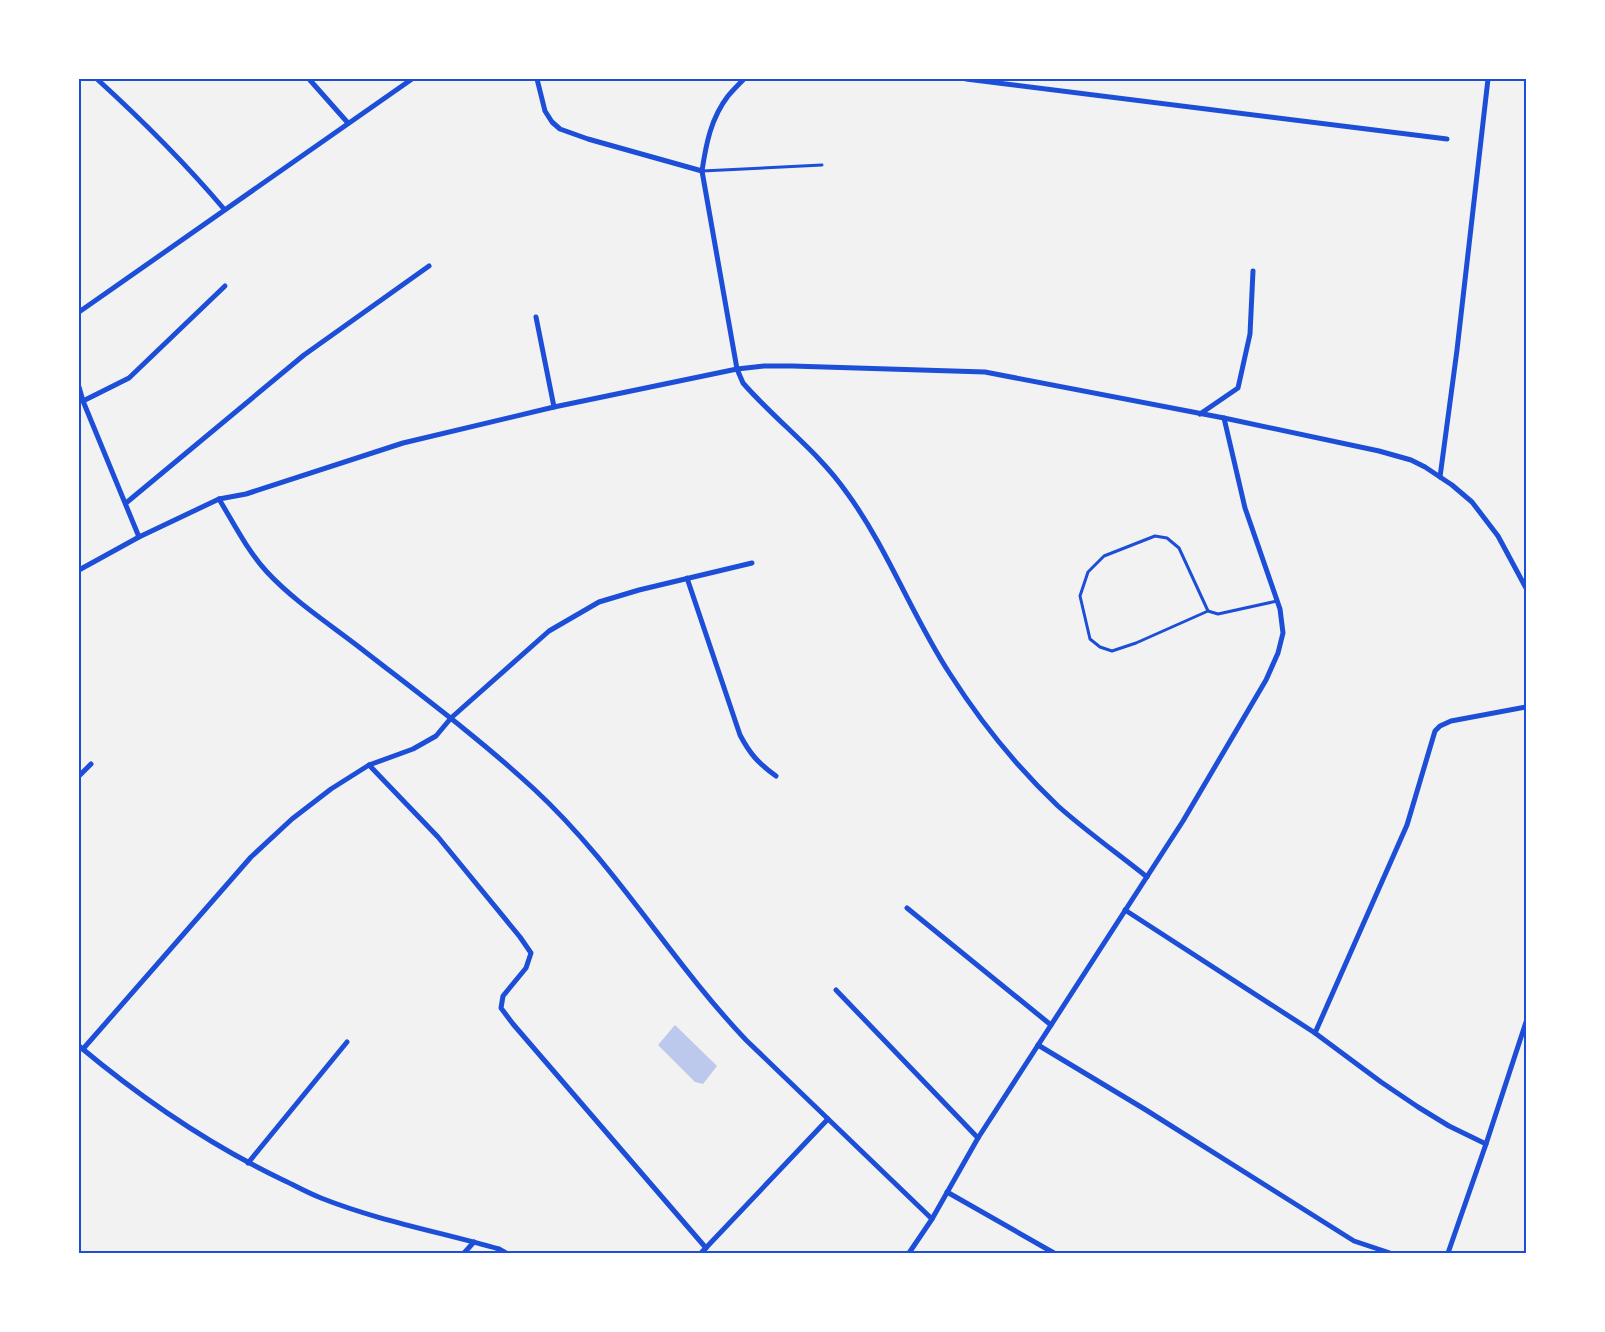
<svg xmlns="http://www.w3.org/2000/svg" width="1605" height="1332" viewBox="0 0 1605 1332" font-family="Figtree,sans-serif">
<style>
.building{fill:#bdc9ec}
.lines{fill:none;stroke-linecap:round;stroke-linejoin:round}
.service{stroke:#1d4ed8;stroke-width:3}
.minor{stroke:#1d4ed8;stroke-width:5}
.neatline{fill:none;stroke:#1d4ed8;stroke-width:2}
</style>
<rect width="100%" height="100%" fill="#f2f2f2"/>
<polygon class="building" points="675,1025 717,1066 703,1084 695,1082 658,1045"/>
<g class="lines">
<g class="service">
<polyline points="1524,79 1526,79"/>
<polyline points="702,171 822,165"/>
<polyline points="1208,611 1179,548 1167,538 1155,536 1104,556 1088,572 1080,596 1090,639 1100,647 1112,651 1136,643 1208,611 1218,614 1277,601"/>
</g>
<g class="minor">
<path d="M97,79C142,120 185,163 224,209"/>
<polyline points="309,79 348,123"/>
<polyline points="537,79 545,111 552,122 560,129 588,139 702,171"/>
<path d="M744,79C739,84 733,90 728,96C711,118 706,144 702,171L737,369L743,383C776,421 818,451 847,493C888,549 912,616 950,674C980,721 1017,767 1058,806C1086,831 1117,853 1147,877"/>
<polyline points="966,79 1447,139"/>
<polyline points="79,312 412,79"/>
<polyline points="536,317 554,407"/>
<polyline points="79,387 83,401 139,537"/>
<polyline points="83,401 129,378 225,286"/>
<polyline points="1200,414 1238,388 1250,334 1253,271"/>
<polyline points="1440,477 1457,350 1488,79"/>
<path d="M219,499C234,524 247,550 267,572C294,601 328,623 359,647C418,693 479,738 534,789C615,864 670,960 746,1040L932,1219"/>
<polyline points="126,503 304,355 429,266"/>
<polyline points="79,570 139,537 219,499 246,494 403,443 554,407 737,369 764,366 792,366 985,372 1224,418 1379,451 1411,460 1425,467 1452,485 1472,502 1498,536 1526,588"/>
<path d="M687,578L740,735C750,754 758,763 776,776"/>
<polyline points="369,765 438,837 520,937 531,953 526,968 503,996 501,1008 513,1024 706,1248"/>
<polyline points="79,776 91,764"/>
<polyline points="907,908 1051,1025"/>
<polyline points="1125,910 1315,1033 1381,1082 1418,1107 1449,1126 1486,1144"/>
<polyline points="836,990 978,1138"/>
<polyline points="1315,1033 1407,825 1435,731 1440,726 1451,721 1526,707"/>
<polyline points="1038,1045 1146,1110 1354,1241 1390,1253"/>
<path d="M79,1046C141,1098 210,1145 283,1180C296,1186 308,1193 321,1198C379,1221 440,1232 499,1249L506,1253"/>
<polyline points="83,1049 251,857 292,819 331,789 369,765 413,749 436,736 451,718 549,631 599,602 639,590 752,563"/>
<polyline points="248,1163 347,1042"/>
<polyline points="947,1192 1054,1253"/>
<polyline points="464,1253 474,1242"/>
<polyline points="701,1253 828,1119"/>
<polyline points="909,1253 932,1219 978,1138 1183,821 1266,680 1278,653 1283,633 1280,609 1245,508 1224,418"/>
<polyline points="1448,1253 1486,1144 1526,1022"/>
</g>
</g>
<rect width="1605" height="1332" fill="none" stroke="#ffffff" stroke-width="160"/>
<rect x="80" y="80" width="1445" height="1172" class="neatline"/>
</svg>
